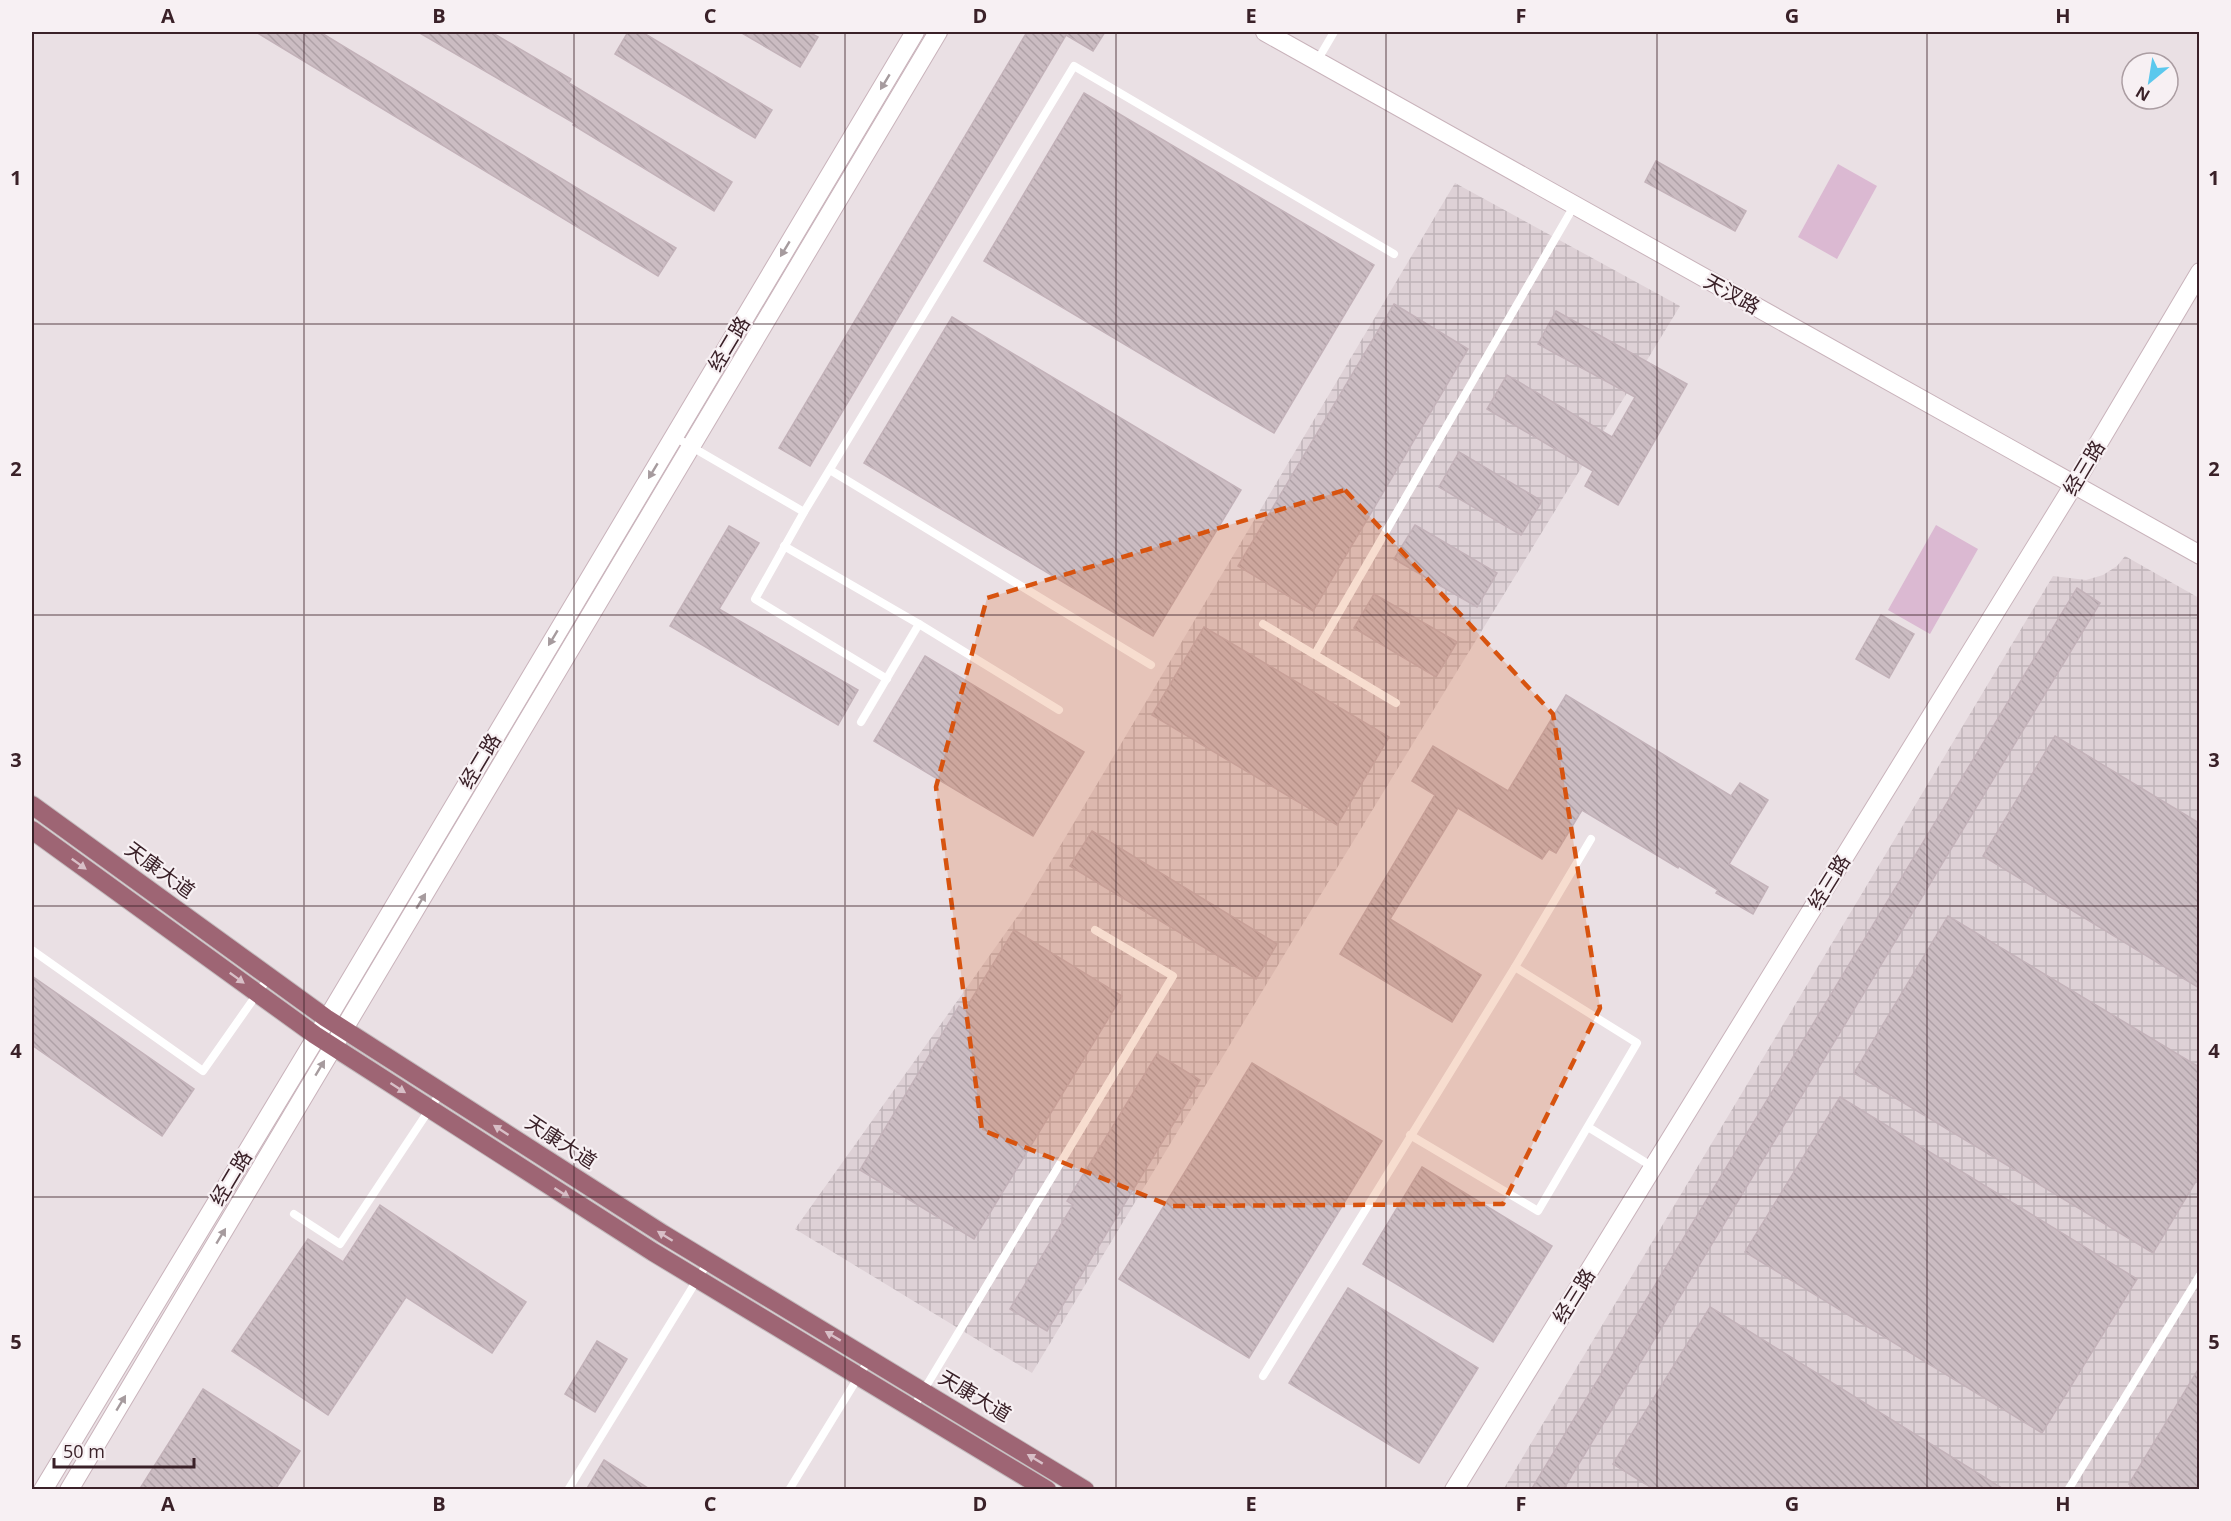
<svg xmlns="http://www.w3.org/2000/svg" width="2231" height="1521" viewBox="0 0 2231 1521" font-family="'Open Sans','Noto Sans SC',sans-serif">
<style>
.industrial{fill:url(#industrial-grid)}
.grass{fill:#dbb9d2}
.building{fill:url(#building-back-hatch);stroke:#c3b2b9;stroke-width:1.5}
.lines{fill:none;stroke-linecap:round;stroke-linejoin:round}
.secondary-casing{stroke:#c9b3bb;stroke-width:20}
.primary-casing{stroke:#c4bcbe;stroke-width:20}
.lane{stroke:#fff;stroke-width:8}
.secondary{stroke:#fff;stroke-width:18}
.primary{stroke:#9e6574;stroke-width:18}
.oneway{fill:#a69b9e}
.oneway2{fill:#d8bfc7}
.marked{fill:#d7530f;fill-opacity:0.2;stroke:#d7530f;stroke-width:4.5;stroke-dasharray:12 8;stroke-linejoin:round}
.grid{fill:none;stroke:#3a2128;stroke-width:1.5;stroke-opacity:0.55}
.labels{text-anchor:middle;stroke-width:4.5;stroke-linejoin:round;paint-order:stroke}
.street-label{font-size:20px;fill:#3a2128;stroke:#f7f0f3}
.neatline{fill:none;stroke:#3a2128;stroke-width:2}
.grid-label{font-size:20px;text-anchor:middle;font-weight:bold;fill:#3a2128}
</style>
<defs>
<pattern id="industrial-grid" width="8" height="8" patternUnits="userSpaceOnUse" patternTransform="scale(1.5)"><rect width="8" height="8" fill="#ded1d6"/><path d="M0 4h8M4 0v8" fill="none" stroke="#bfb3b8"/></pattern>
<pattern id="building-back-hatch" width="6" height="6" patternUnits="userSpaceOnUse" patternTransform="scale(1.5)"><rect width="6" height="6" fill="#cbbcc2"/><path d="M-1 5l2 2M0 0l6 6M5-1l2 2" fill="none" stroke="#afa1a7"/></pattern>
</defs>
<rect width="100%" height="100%" fill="#eae0e4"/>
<g class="industrial">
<polygon points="1455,183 1680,306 1301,927 1032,1373 795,1229 1022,910"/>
<polygon points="2125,556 2199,598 2199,1489 1503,1490 2053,576 2086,580 2103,575 2117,566"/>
</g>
<g class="grass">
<polygon points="1838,164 1877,186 1837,259 1798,237"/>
<polygon points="1936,525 1978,549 1930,634 1888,610"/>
</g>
<g class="building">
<polygon points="256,32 320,32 676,248 658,276"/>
<polygon points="418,32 491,32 571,79 569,83 732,182 714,211 573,125 574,123"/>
<polygon points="628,32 642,32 772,110 755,138 615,54"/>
<polygon points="740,32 809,32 818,37 800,67"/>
<polygon points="1027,32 1105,32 1093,51 1066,35 810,466 779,448"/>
<polygon points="1084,93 1374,265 1274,433 984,261"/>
<polygon points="1656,161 1746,211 1735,231 1645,182"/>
<polygon points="1394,304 1468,349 1313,611 1238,566"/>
<polygon points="1556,311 1687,384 1618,505 1585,486 1593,471 1487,409 1507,375 1612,437 1635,397 1538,344"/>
<polygon points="952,317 1241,490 1153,636 864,463"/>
<polygon points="1459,452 1542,501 1521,535 1439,487"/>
<polygon points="1415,525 1497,573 1477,607 1394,559"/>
<polygon points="729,526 759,543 719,609 858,690 838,725 670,626"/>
<polygon points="2077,588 2100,603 1563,1490 1531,1490"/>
<polygon points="1374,594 1457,642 1436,677 1354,628"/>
<polygon points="1881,615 1914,634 1889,678 1856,659"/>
<polygon points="1204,627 1389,737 1337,825 1152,715"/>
<polygon points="925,656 1084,752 1033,836 874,741"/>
<polygon points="1566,695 1731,796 1740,783 1768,800 1729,864 1768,887 1753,914 1716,893 1718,890 1679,866 1678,868 1582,810 1556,853 1549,849 1542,859 1458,808 1390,919 1481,975 1452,1022 1340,954 1435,795 1412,781 1433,746 1508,791"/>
<polygon points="2055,736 2199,823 2199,988 1983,856"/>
<polygon points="1092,831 1277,944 1256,979 1070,866"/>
<polygon points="1948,916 2199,1067 2199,1176 2153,1253 1854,1073"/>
<polygon points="1014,930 1122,996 974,1239 860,1170 959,1006 965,1010"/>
<polygon points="32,976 194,1089 162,1136 32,1045"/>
<polygon points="1157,1054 1200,1080 1047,1331 1010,1309 1073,1205 1067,1201"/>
<polygon points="1252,1063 1382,1141 1249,1358 1119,1279"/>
<polygon points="1840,1097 2137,1279 2042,1433 1745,1252"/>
<polygon points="1422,1167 1552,1246 1493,1342 1363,1264"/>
<polygon points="380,1205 526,1302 492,1353 406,1297 328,1415 232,1351 308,1239 343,1262"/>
<polygon points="1348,1288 1478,1368 1419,1463 1289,1383"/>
<polygon points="1710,1307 2005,1490 1655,1490 1613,1464"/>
<polygon points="597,1341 627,1359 595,1412 565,1394"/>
<polygon points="2199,1368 2199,1490 2138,1490 2129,1484"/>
<polygon points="203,1389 300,1451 275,1490 139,1490"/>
<polygon points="604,1460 651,1490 586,1490"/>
</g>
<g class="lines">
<g class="secondary-casing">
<g id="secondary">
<polyline points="1265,32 2200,555"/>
<polyline points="43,1490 317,1036 915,32"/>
<polyline points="69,1490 938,32"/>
<polyline points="1454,1490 2073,486 2200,272"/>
</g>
</g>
<g class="primary-casing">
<g id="primary">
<polyline points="32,805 326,1018 663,1234 1085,1490"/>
<polyline points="32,830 315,1035 653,1252 1047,1490"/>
</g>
</g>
<g class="lane">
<polyline points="1317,61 1334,32"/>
<polyline points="673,436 804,512"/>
<polyline points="830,470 1151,665"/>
<polyline points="784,546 919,624 1059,710"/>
<polyline points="1263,624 1396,703"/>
<polyline points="1315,654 1574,206"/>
<polyline points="887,679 755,599 804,512 1074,66 1394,254"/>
<polyline points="861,722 919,624"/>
<polyline points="32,950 203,1071 269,977"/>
<polyline points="1588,1127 1653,1167"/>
<polyline points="1410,1135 1538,1211 1637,1043 1515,967"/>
<polyline points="294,1214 340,1244 441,1092"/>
<polyline points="1263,1376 1515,967 1591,839"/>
<polyline points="913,1408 1173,976 1095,930"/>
<polyline points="568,1490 708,1262"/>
<polyline points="789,1490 870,1358"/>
<polyline points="2068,1490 2200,1275"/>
</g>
<use href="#secondary" class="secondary"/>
<use href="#primary" class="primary"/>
</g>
<defs><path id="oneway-solid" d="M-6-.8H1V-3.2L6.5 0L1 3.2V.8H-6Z" transform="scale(1.5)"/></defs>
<g class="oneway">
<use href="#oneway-solid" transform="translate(885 82) rotate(121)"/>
<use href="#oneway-solid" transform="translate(785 249) rotate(121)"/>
<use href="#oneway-solid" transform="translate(653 471) rotate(121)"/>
<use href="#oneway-solid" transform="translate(553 638) rotate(121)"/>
<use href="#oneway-solid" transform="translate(421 901) rotate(-59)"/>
<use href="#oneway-solid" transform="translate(320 1068) rotate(-59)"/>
<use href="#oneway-solid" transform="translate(221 1236) rotate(-59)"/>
<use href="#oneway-solid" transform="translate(121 1403) rotate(-59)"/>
</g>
<g class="oneway2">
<use href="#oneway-solid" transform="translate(79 864) rotate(36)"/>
<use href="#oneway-solid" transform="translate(237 978) rotate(36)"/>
<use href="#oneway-solid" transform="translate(398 1088) rotate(33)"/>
<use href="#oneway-solid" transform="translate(501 1130) rotate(-147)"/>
<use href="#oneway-solid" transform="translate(562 1193) rotate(33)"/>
<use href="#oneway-solid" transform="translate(665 1236) rotate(-148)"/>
<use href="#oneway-solid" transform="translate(833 1336) rotate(-149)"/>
<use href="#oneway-solid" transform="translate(1035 1459) rotate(-149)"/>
</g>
<path class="marked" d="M1345,490L1553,714L1600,1008L1503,1204L1171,1206L982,1130L936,787L987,598Z"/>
<path class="grid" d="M304,32V1490M574,32V1490M845,32V1490M1116,32V1490M1386,32V1490M1657,32V1490M1927,32V1490M32,324H2200M32,615H2200M32,906H2200M32,1197H2200"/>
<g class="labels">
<g class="street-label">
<text transform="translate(1732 294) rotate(29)" y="7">天汊路</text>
<text transform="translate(729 344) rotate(-59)" y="7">经二路</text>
<text transform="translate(2084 468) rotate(-59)" y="7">经三路</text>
<text transform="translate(480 761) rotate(-59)" y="7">经二路</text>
<text transform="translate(160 870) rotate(36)" y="7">天康大道</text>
<text transform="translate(1829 882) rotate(-58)" y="7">经三路</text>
<text transform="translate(561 1142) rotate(33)" y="7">天康大道</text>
<text transform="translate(231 1178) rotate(-59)" y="7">经二路</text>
<text transform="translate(1574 1296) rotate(-58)" y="7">经三路</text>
<text transform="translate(975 1396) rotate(31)" y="7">天康大道</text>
</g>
</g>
<rect width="2231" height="1521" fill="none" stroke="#f7f0f3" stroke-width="66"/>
<g transform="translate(2150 81) rotate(210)"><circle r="28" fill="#f7f0f3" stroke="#ab9da2" stroke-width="1.5"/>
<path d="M0-4.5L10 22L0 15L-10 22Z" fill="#5bc8ed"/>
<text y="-9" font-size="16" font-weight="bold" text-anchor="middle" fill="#3a2128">N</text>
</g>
<path d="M54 1458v9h140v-9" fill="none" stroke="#3a2128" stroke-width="3"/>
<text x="63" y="1458" font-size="18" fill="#3a2128" stroke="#f7f0f3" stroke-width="4.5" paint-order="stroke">50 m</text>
<rect x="33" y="33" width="2165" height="1455" class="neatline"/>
<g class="grid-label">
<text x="168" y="23">A</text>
<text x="439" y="23">B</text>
<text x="710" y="23">C</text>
<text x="980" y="23">D</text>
<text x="1251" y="23">E</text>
<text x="1521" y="23">F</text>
<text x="1792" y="23">G</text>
<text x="2063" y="23">H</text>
<text x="16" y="185">1</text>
<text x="2214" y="185">1</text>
<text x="16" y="476">2</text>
<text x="2214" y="476">2</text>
<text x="16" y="767">3</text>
<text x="2214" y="767">3</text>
<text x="16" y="1058">4</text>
<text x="2214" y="1058">4</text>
<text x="16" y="1349">5</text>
<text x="2214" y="1349">5</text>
<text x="168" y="1511">A</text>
<text x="439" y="1511">B</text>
<text x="710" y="1511">C</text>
<text x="980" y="1511">D</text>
<text x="1251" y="1511">E</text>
<text x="1521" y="1511">F</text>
<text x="1792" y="1511">G</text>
<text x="2063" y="1511">H</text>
</g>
</svg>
